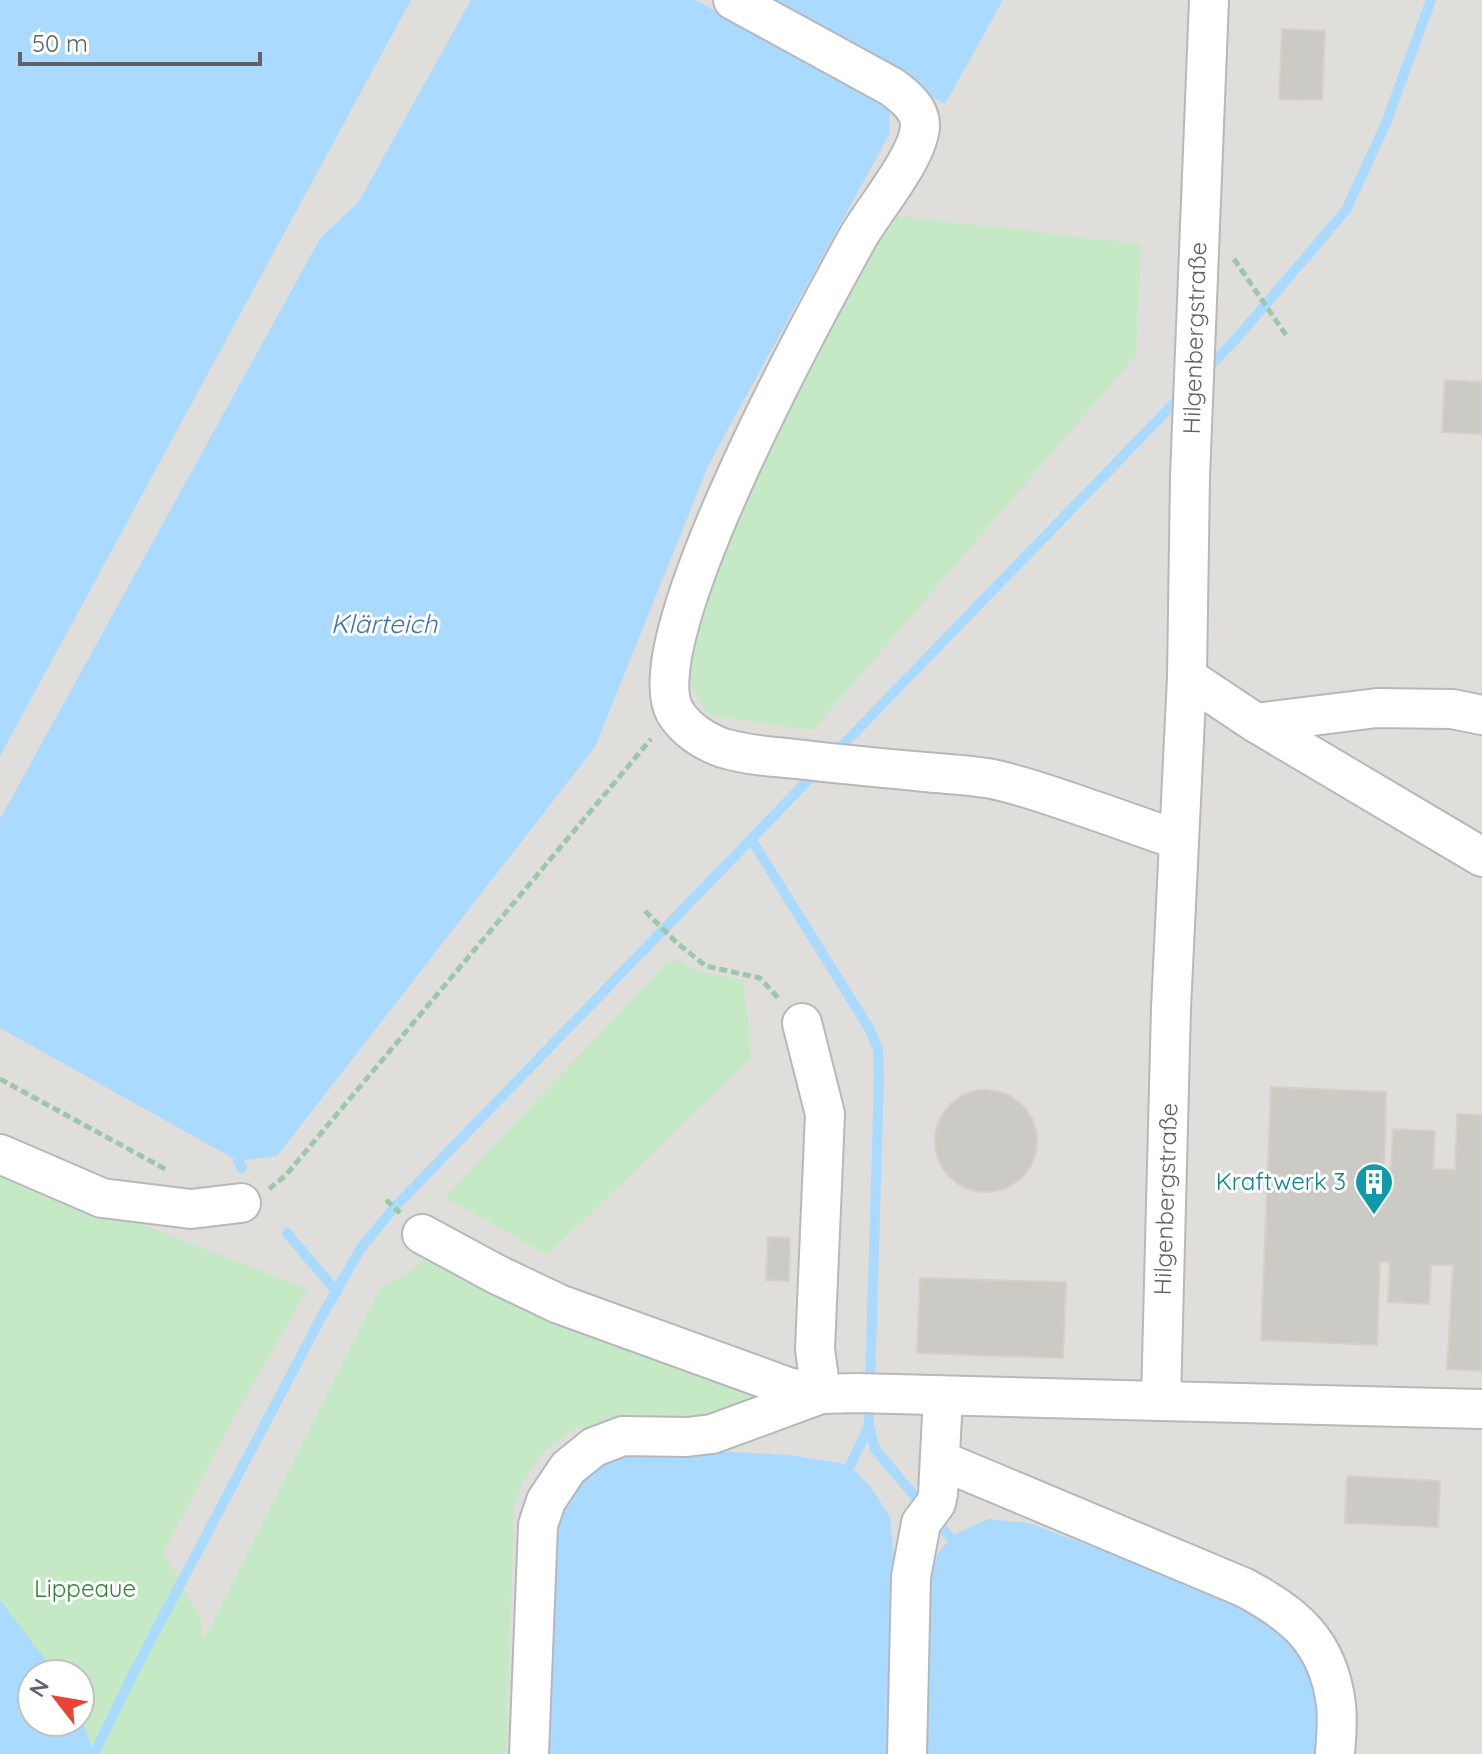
<svg xmlns="http://www.w3.org/2000/svg" width="1482" height="1754" viewBox="0 0 1482 1754" font-family="Quicksand,sans-serif">
<style>
.industrial{fill:#e0deda}
.green{fill:#c5e8c5;fill-rule:evenodd}
.water{fill:#aadaff}
.lines{fill:none;stroke-linecap:round;stroke-linejoin:round}
.stream{stroke:#aadaff;stroke-width:10}
.building{fill:#cccac5;stroke:#d6d1c6;stroke-width:2}
.minor-casing{stroke:#b5b8bc;stroke-width:42}
.path{stroke:#9cc7a9;stroke-width:5;stroke-dasharray:8 4;stroke-linecap:butt}
.minor{stroke:#fff;stroke-width:38}
.labels{text-anchor:middle;stroke-width:6;stroke-linejoin:round;paint-order:stroke}
.street-label{font-size:24px;fill:#5f6368;stroke:#fff}
.culture-label{font-size:24px;fill:#0d838f;stroke:#fff;text-anchor:end}
.park-label{font-size:24px;fill:#348238;stroke:#fff}
.water-label{font-size:26px;font-style:italic;fill:#4174aa;stroke:#fff}
</style>
<rect width="100%" height="100%" fill="#f1efe8"/>
<polygon class="industrial" points="0,0 1482,0 1482,1754 94,1754 80,1674 0,1600"/>
<g class="green">
<polygon points="889,215 1141,244 1136,355 812,731 708,715 684,674 751,465"/>
<polygon points="681,961 696,971 744,980 751,1058 547,1255 445,1197 668,962"/>
<path d="M0,1166L9,1172L307,1289L229,1426L163,1553L200,1616L204,1640L380,1288L413,1270L431,1251L779,1394L738,1416L584,1444L580,1425L542,1453L522,1483L514,1506L506,1754H0ZM32,1674H80V1722H32Z"/>
</g>
<g class="water">
<polygon points="0,0 411,0 0,756"/>
<polygon points="471,0 695,0 890,106 889,135 709,464 595,747 277,1156 238,1161 0,1028 0,819 321,237 358,203"/>
<polygon points="754,0 1003,0 945,104"/>
<polygon points="624,1451 732,1452 789,1455 840,1463 850,1466 870,1486 890,1517 894,1557 892,1754 545,1754 555,1519 581,1474"/>
<polygon points="989,1519 1029,1523 1254,1608 1306,1653 1321,1702 1319,1754 918,1754 924,1582 940,1550 951,1538 959,1532"/>
<polygon points="0,1600 56,1674 32,1674 32,1722 80,1722 80,1712 94,1754 0,1754"/>
</g>
<g class="lines">
<g class="stream">
<polyline points="1204,372 1236,339 1346,210 1386,123 1431,0"/>
<polyline points="834,754 1182,395"/>
<polyline points="751,839 869,1028 878,1049 879,1076 870,1385"/>
<polyline points="238,1161 242,1168"/>
<polyline points="287,1233 337,1292"/>
<polyline points="869,1401 869,1426 875,1449 923,1506"/>
<polyline points="850,1466 869,1426"/>
<polyline points="934,1519 951,1538"/>
<polyline points="94,1754 134,1672 323,1314 361,1248 392,1210 817,771"/>
</g>
</g>
<g class="building">
<polygon points="1282,29 1325,31 1322,100 1279,99"/>
<polygon points="1445,380 1482,382 1482,434 1442,432"/>
<polygon points="1271,1087 1386,1092 1384,1167 1391,1167 1393,1129 1435,1131 1433,1169 1455,1170 1457,1114 1482,1115 1482,1371 1447,1369 1453,1265 1431,1265 1429,1304 1388,1302 1390,1262 1380,1262 1377,1345 1261,1340"/>
<circle cx="986" cy="1141" r="51"/>
<polygon points="768,1237 790,1238 789,1281 766,1280"/>
<polygon points="920,1278 1066,1282 1063,1358 917,1353"/>
<polygon points="1347,1476 1440,1481 1438,1527 1345,1523"/>
</g>
<g class="lines">
<g class="minor-casing">
<g id="minor">
<path d="M733,0L892,87C904,96 920,108 920,125C920,155 874,209 858,237C817,311 635,642 675,712C685,729 705,742 723,748C746,755 773,757 796,759C839,764 882,768 925,772C947,774 971,775 992,779C1022,785 1052,796 1081,806C1114,817 1146,829 1179,840"/>
<polyline points="1209,0 1190,477 1187,677 1171,1008 1161,1401 1482,1409"/>
<polyline points="1187,677 1256,723 1482,857"/>
<polyline points="1256,723 1377,708 1452,709 1482,715"/>
<polyline points="0,1154 102,1198 191,1209 241,1203"/>
<polyline points="422,1234 496,1274 559,1304 788,1387 821,1394 815,1349 825,1114 802,1023"/>
<path d="M940,1460L1243,1587C1295,1614 1328,1642 1336,1704C1338,1720 1336,1738 1335,1754"/>
<polyline points="529,1754 538,1525 546,1501 568,1468 594,1447 623,1436 687,1437 712,1434 821,1394 856,1393 1161,1401"/>
<polyline points="907,1754 911,1577 921,1523 936,1503 938,1494 943,1396"/>
</g>
</g>
<g class="path">
<polyline points="1234,259 1288,338"/>
<polyline points="645,911 677,943 706,966 760,978 780,1000"/>
<polyline points="0,1079 167,1170"/>
<polyline points="269,1189 286,1175 651,739"/>
<polyline points="386,1200 400,1213"/>
</g>
<use href="#minor" class="minor"/>
</g>
<defs>
<g id="building-pin" transform="scale(2)"><path d="M0 17L-7.5 6A9.5 9.5 0 1 1 7.5 6Z" fill="#0f9aa8" stroke="#fff"/><path d="M-4-6H4V6H1V3H-1V6H-4ZM-2.5-4.3h1.7v1.8h-1.7ZM.8-4.3h1.7v1.8H.8ZM-2.5-1h1.7V.8h-1.7ZM.8-1h1.7V.8H.8Z" fill="#fff"/></g>
</defs>
<g fill-rule="evenodd">
<use href="#building-pin" x="1374" y="1182"/>
</g>
<g class="labels">
<g class="street-label">
<text transform="translate(1195 338) rotate(-88)" y="8">Hilgenbergstraße</text>
<text transform="translate(1166 1199) rotate(-88)" y="8">Hilgenbergstraße</text>
</g>
<g class="culture-label">
<text x="1346" y="1190">Kraftwerk 3</text>
</g>
<g class="park-label">
<text x="85" y="1597">Lippeaue</text>
</g>
<g class="water-label">
<text x="384" y="633">Klärteich</text>
</g>
</g>
<g transform="translate(56 1698) rotate(301)"><circle r="38" fill="#ffffff" stroke="#bfc1c3" stroke-width="2"/>
<path d="M0-6L14 30L0 20L-14 30Z" fill="#ea4335"/>
<text y="-12" font-size="22" font-weight="bold" text-anchor="middle" fill="#5f6368">N</text>
</g>
<path d="M20 52v12h240v-12" fill="none" stroke="#5f6368" stroke-width="4"/>
<text x="32" y="52" font-size="24" fill="#5f6368" stroke="#ffffff" stroke-width="6" paint-order="stroke">50 m</text>
</svg>
